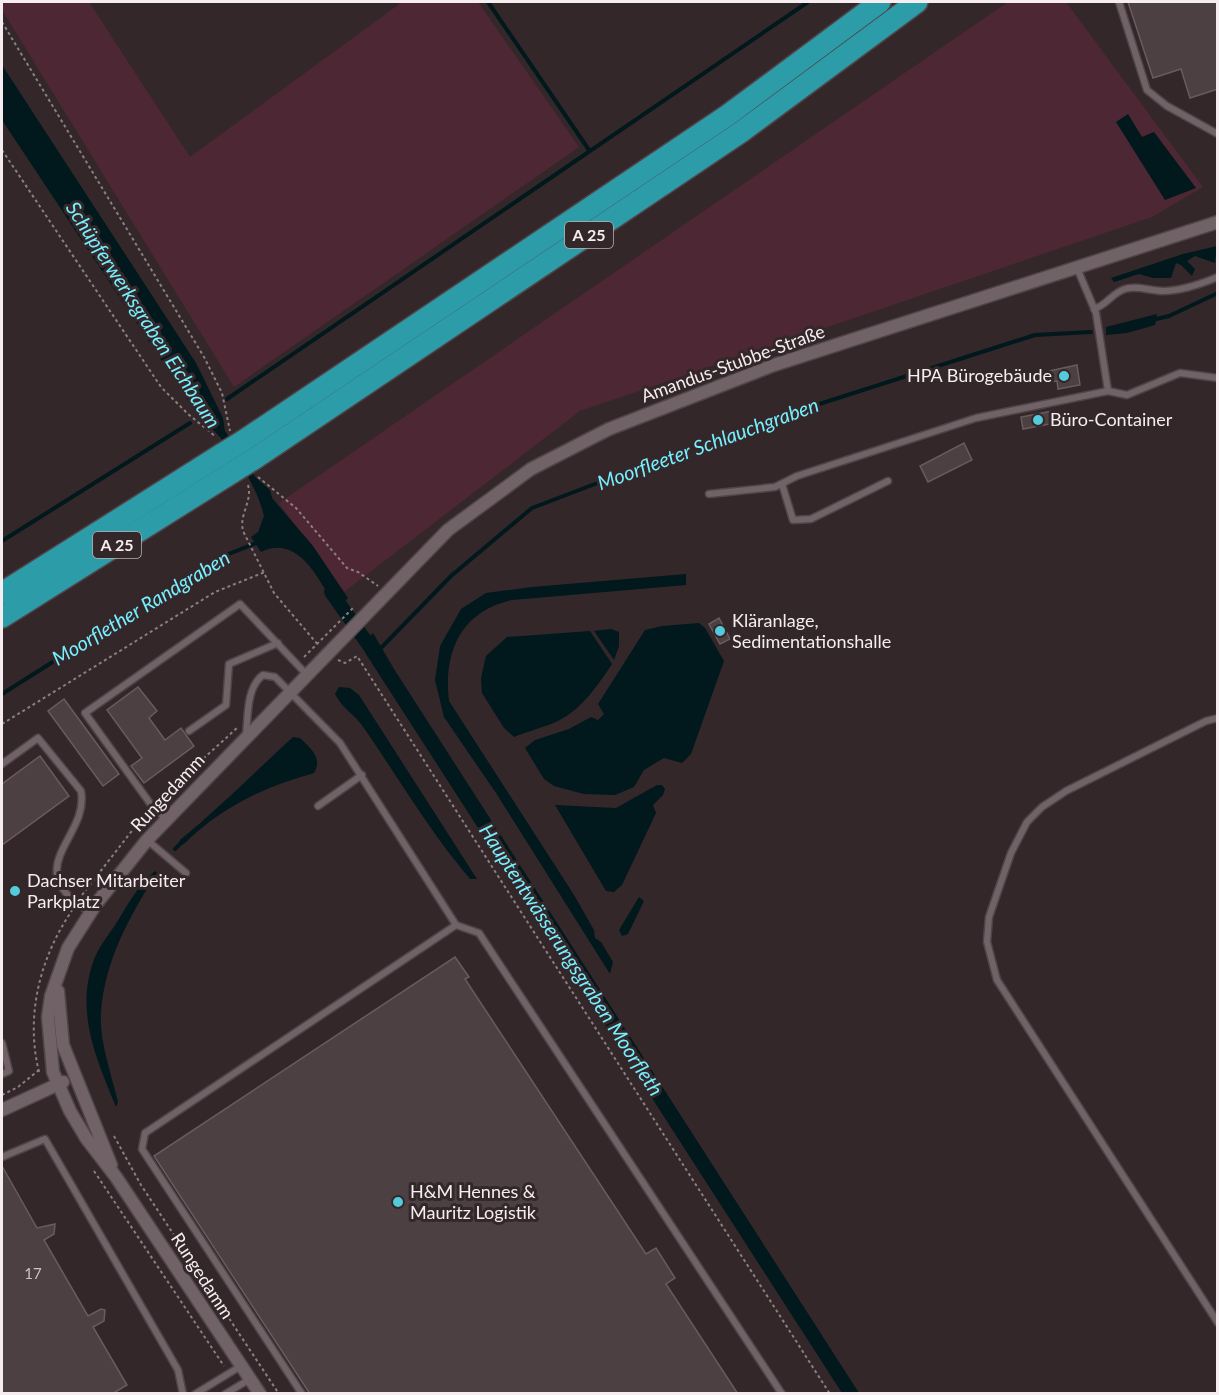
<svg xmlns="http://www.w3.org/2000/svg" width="1219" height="1395" viewBox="0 0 1219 1395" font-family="Lato,sans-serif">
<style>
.green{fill:#4e2734;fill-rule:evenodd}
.water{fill:#01181c}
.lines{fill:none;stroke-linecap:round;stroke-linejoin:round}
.stream{stroke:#01181c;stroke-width:4}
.canal{stroke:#01181c;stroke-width:14}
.building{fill:#4d4043;stroke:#695b5e;stroke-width:1.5}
.service-casing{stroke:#4f4548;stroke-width:9}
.minor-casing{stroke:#4f4548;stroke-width:15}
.motorway-casing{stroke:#4f4548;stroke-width:24}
.path{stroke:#8a7f82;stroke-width:2;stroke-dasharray:3 3;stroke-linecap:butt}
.service{stroke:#706266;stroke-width:6}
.minor{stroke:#706266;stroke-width:12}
.motorway{stroke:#2d9ca9;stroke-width:21}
.motorway-bridge-casing{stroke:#4f4548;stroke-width:24;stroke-linecap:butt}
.motorway-bridge{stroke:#2d9ca9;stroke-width:21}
.poi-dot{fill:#53cbda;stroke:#33272a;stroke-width:2}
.labels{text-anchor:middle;stroke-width:6;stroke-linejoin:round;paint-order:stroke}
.number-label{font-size:15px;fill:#cbc2c4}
.shield{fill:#33272a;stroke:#bbb2b4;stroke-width:1.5}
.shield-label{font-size:16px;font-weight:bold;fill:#f5edef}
.street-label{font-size:18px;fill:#f5edef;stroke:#33272a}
.poi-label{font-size:18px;fill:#f5edef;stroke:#33272a;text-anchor:start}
.water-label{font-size:20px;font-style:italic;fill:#77efff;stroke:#33272a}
</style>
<rect width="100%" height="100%" fill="#33272a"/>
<g class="green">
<polygon points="2,2 89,2 190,157 402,2 478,2 579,147 234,387 2,10"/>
<path d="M1008,2H1066L1203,187L1152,217L580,411L344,592L279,503ZM1127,115L1142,137L1154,132L1165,200Z"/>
</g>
<g class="water">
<path d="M2,65L196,363L223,418L225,431L256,478L270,490L272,498L313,546L348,598L337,609C320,583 300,533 261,552L251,537L258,532L264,516C256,483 229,440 201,420L2,120Z"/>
<polygon points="1128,114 1142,137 1154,132 1196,188 1165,200 1116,122"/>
<polygon points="1217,246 1215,263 1195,256 1187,261 1195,269 1192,276 1181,265 1176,263 1171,278 1153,278 1139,274 1114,282 1111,278 1183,254"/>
<polygon points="1157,314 1155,325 1127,333 1106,335 1106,327"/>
<path d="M686,574V585L512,600C461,611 443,652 449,701L574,895L594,930L595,938L601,942L613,962L610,974L496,793L444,717L435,680L440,646L461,609L486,593L532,587Z"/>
<polygon points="699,623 705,628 724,661 691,754 682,763 664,758 644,770 634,787 615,795 584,794 554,786 544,779 525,748 535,740 569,729 591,717 598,720 604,714 598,704 645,630 662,626"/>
<polygon points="611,629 619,632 619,646 614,660 594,631"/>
<path d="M590,631L612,664C598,685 582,709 558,721C545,727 529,731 514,737L504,728L482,693L481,678L486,656L507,637Z"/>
<polygon points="373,633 394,669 859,1393 842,1393 366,654 362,644"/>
<path d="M339,687L350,688L359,695L477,879H470C430,832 399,779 364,728C355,714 343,710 335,694Z"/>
<path d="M293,737L300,738C311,749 323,758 314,773C264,787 221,807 184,844L179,845L180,840C220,807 255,772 293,737Z"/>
<polygon points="657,785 662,785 665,789 663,795 653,805 656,813 622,885 614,892 606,891 555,805 616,808"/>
<path d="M155,871L157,873C130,915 105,960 101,1012C99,1041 111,1073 118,1102L116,1107C96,1058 74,1010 95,957C100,945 110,933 117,922C128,904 139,884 155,871Z"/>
<polygon points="639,897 644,901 628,934 622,936 619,930"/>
</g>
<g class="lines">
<g class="stream">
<polyline points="488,2 589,150"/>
<polyline points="1152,320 1169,316 1218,293"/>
<polyline points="227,399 808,2"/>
<polyline points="2,541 190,423"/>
<polyline points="379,650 451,576 532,508 726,434 1035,335 1091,332"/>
<polyline points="2,694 216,559 259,542"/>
<polyline points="175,849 183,841"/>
</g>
<polyline class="canal" points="331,592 375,654"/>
</g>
<g class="building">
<polygon points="1128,2 1218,2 1218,89 1190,98 1181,69 1153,78"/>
<polygon points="1077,365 1080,385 1058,389 1057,381 1051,382 1049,371"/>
<polygon points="1053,411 1055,423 1023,429 1021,417"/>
<polygon points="964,443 972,460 928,482 920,466"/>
<polygon points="719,618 730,639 720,644 709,624"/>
<polygon points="138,687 157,711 149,718 165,740 181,728 194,746 144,783 131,766 142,758 107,710"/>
<polygon points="64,699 119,774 103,786 48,711"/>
<polygon points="40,756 69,796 2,845 2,784"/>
<polygon points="455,957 469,977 465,979 646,1254 656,1248 675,1278 666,1284 738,1394 310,1394 154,1156"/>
<polygon points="2,1166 37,1228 55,1224 54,1234 44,1240 88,1316 101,1309 105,1310 104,1321 93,1327 127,1385 112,1394 2,1394"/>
</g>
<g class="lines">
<g class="service-casing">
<g id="service">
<polyline points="1119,2 1147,90 1167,106 1218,134"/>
<polyline points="1077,268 1096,313 1108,391"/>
<path d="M1094,309C1107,305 1112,293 1125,289C1137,285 1150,291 1163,291C1181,291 1201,284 1218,277"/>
<polyline points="782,484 793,520 811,519 888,481"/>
<polyline points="709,494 775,487 797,476 976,418 1108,391 1127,395 1180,373 1218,378"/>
<polyline points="1218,718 1206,721 1066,791 1042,807 1027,822 1011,853 989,917 987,942 997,980 1218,1323"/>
<polyline points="189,731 226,705 229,664 278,643"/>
<path d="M246,736C248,718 246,687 263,675L275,677L340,743L456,925"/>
<path d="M2,764L38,738L81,791C90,838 16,868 90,912"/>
<polyline points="318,806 362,775"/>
<polyline points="166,819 152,806 85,713 240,604 308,676"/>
<polyline points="147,840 186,873"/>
<polyline points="2,1043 9,1071 2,1074"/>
<polyline points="2,1157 45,1139 178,1370 183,1394"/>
<polyline points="195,1394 241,1366"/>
<polyline points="225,1394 250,1379"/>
<polyline points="302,1394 142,1149 145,1133 456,925 479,933 782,1394"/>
</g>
</g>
<g class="minor-casing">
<g id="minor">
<polyline points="58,991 63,1045 111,1165"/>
<polyline points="2,1110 63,1082"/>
<polyline points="260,1394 116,1177 86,1138 70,1111 53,1072 48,1017 51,996 68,948 96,904 147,840 448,530 531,469 609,429 774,365 1218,222"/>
</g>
</g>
<g class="motorway-casing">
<g id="motorway">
<polyline points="243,441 728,115 880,2"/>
<polyline points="254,459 741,132 917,2"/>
<polyline points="2,593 222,454"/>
<polyline points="2,617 233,472"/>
</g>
</g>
<g class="path">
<polyline points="2,22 204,357 222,393 230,431"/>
<polyline points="2,150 161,387 188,414 216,437"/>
<polyline points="258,477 296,508 347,568 358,572 378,586"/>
<path d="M248,485C253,502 237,517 244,533L274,593L319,646"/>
<polyline points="304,657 353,608"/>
<polyline points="338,660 345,663 357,656 830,1394"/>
<polyline points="2,724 215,592 265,572"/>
<polyline points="159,799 237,728"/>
<polyline points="82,895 145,814"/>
<path d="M39,1072C25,1015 40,957 73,909"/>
<polyline points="2,1095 18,1087 39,1070"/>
<polyline points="114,1136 141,1185 279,1394"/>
<polyline points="94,1171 224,1366"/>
</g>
<use href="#service" class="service"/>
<use href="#minor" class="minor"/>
<use href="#motorway" class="motorway"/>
<g class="motorway-bridge-casing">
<g id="motorway-bridge">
<polyline points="222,454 243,441"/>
<polyline points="233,472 254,459"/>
</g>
</g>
<use href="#motorway-bridge" class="motorway-bridge"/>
</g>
<g class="poi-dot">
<circle cx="1064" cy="376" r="6"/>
<circle cx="1038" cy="420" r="6"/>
<circle cx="720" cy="631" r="6"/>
<circle cx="15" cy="891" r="6"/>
<circle cx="398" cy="1202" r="6"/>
</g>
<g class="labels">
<g class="number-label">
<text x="33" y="1279">17</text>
</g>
<g class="shield">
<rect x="565" y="222" width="48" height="26" rx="4.5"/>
<rect x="93" y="532" width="48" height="26" rx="4.5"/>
</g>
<g class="shield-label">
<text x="589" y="241">A 25</text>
<text x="117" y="551">A 25</text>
</g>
<g class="street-label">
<text transform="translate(733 364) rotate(-20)" y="6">Amandus-Stubbe-Straße</text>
<text transform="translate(168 793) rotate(-47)" y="6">Rungedamm</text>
<text transform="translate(202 1276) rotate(57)" y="6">Rungedamm</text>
</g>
<g class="poi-label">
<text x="1052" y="382" text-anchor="end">HPA Bürogebäude</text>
<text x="1050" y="426">Büro-Container</text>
<text x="732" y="627">Kläranlage,<tspan x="732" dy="21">Sedimentationshalle</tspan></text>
<text x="27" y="887">Dachser Mitarbeiter<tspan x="27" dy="21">Parkplatz</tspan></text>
<text x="410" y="1198">H&amp;M Hennes &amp;<tspan x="410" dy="21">Mauritz Logistik</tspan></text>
</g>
<g class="water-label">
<text transform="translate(143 315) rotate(57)" y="7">Schüpferwerksgraben Eichbaum</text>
<text transform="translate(708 444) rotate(-20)" y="7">Moorfleeter Schlauchgraben</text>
<text transform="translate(141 608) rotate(-31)" y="7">Moorflether Randgraben</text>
<text transform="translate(571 960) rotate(57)" y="7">Hauptentwässerungsgraben Moorfleth</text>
</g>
</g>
<rect width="1219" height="1395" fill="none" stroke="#f5edef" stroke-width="6"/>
</svg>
